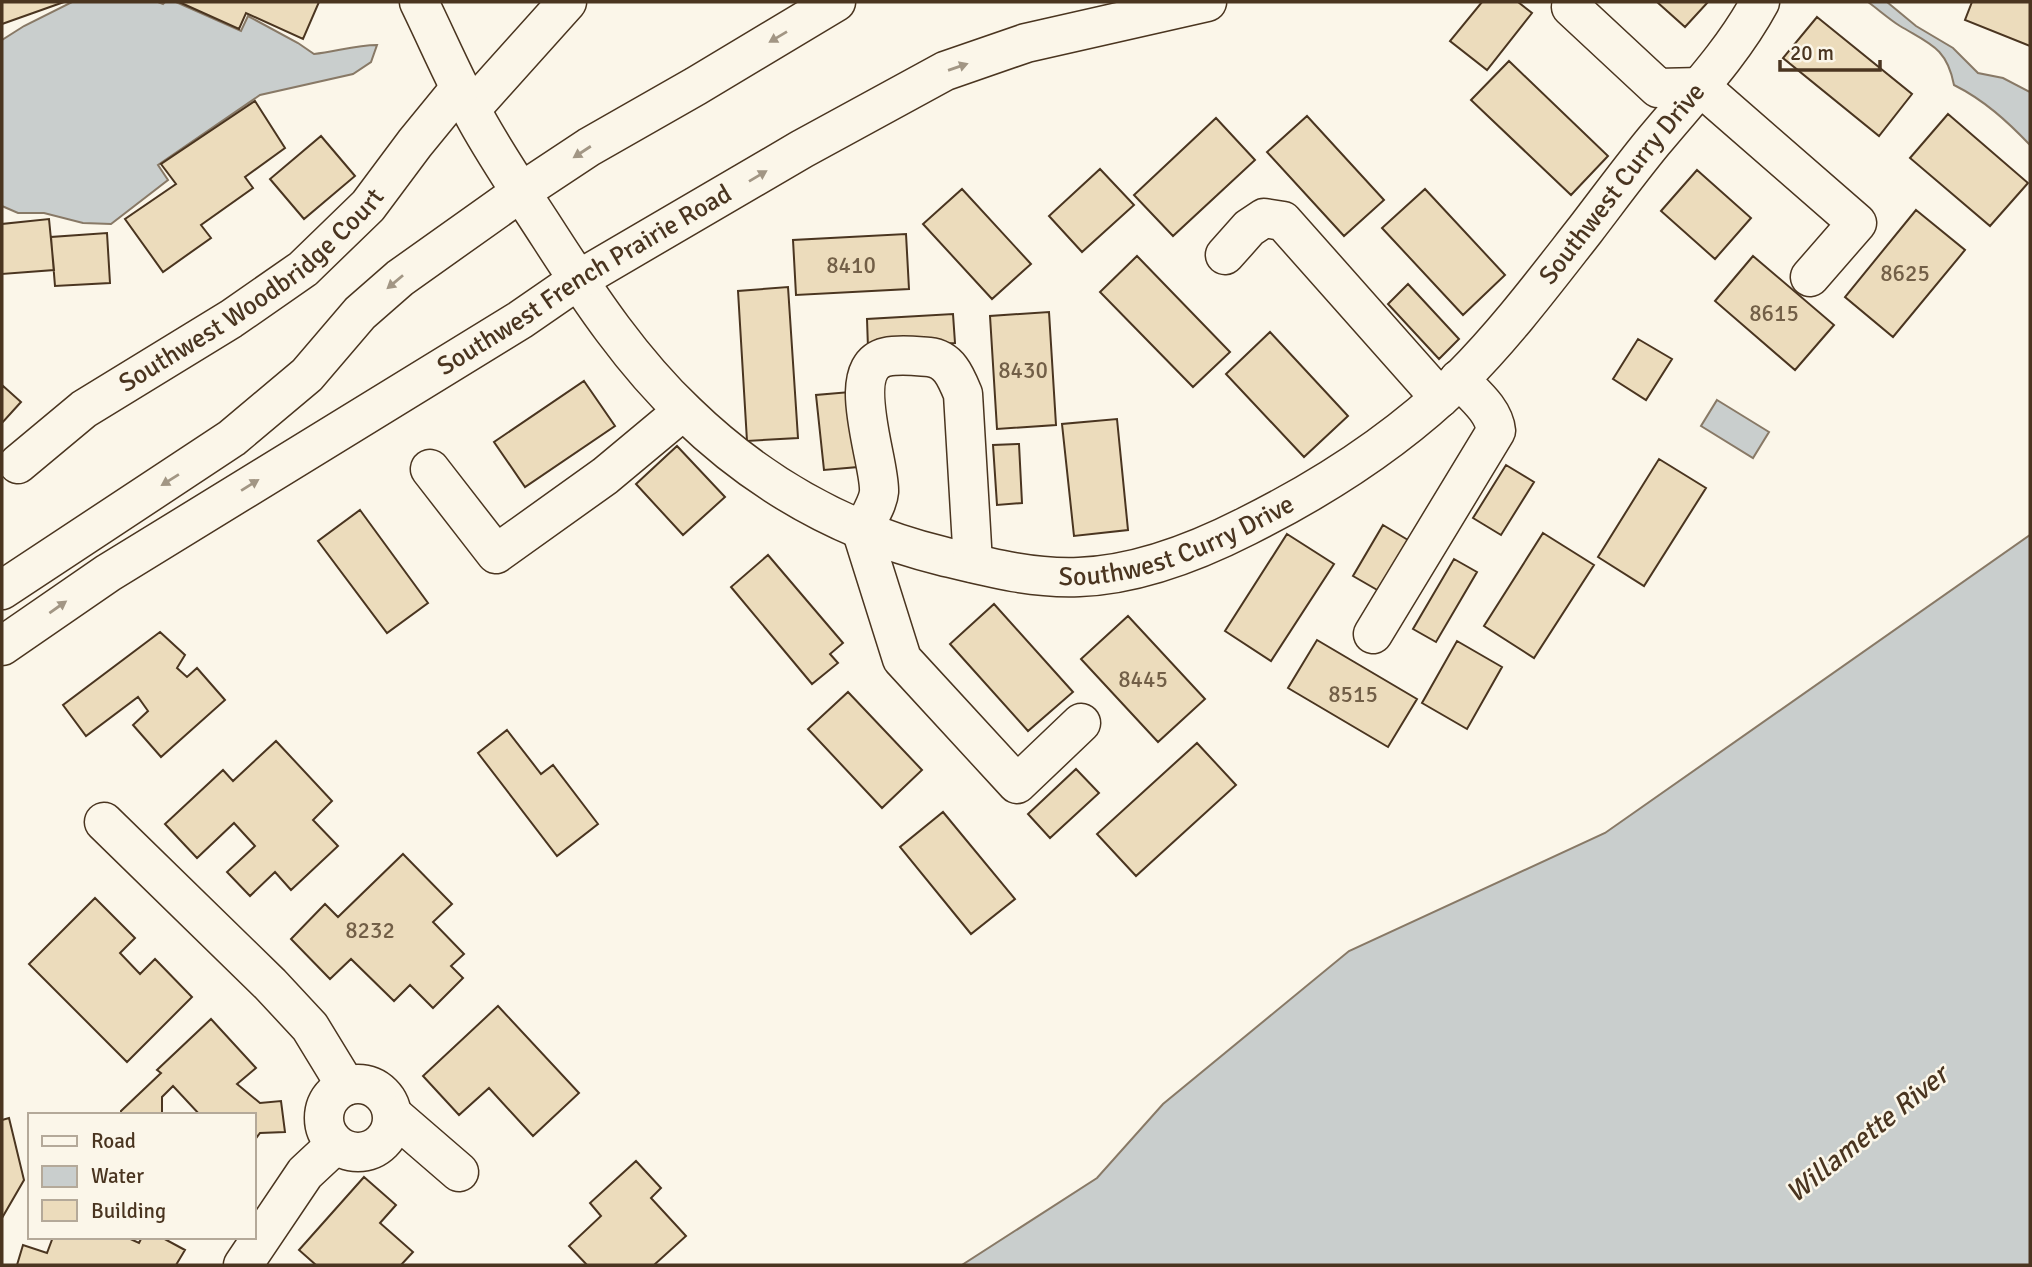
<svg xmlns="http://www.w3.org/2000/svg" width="2032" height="1267" font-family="Signika,sans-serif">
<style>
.water{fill:#c9cecd;stroke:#887966;stroke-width:2}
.building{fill:#ecdcbc;stroke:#4a3520;stroke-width:2}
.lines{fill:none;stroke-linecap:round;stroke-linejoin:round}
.minor-casing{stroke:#4a3520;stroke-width:41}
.minor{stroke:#fbf6e9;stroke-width:38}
.oneway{fill:#a29684}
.labels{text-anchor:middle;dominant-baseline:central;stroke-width:5;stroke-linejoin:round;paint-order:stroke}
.number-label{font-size:23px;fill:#725f47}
.street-label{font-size:26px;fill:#4a3520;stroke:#fbf6e9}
.water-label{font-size:28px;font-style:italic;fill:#4a3520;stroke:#fbf6e9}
</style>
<rect width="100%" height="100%" fill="#fbf6e9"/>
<path class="water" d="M 72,2 L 158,2 L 163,4 L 165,2 L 176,2 L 241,31 L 248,16 L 298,43 L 314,54 C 335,52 355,45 377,45 L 371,62 L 353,74 L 260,95 L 158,165 L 168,180 L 111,224 L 83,223 L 44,213 L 18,213 L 2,206 L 2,40 L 24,26 Z
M 1868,2 L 1887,2 L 1916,26 L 1953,48 L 1978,73 L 2003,78 L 2030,92 L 2030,145 C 2007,121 1984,100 1954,85 C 1947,48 1930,44 1900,26 C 1889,19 1879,10 1868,2 Z
M 1717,400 L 1769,432 L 1753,458 L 1701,426 Z
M 2030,535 L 2030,1265 L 962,1265 L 1097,1178 L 1163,1104 L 1349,951 L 1605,833 Z"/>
<path class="building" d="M 2,2 L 64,2 L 2,24 Z
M 179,2 L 319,2 L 303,39 L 246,13 L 239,29 Z
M 1482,2 L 1518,2 L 1532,13 L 1487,70 L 1450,41 Z
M 1657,2 L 1708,2 L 1685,27 Z
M 1972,2 L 2030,2 L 2030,46 L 1965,20 Z
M 1817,17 L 1912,94 L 1879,136 L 1783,58 Z
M 1509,61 L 1608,156 L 1571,195 L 1471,100 Z
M 255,101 L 285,148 L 245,177 L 253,188 L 201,225 L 211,238 L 163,272 L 125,219 L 176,184 L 161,164 Z
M 1948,114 L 2028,183 L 1990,226 L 1910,158 Z
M 1307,116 L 1384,200 L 1344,236 L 1267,152 Z
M 1216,118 L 1255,160 L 1173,236 L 1134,195 Z
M 321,136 L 355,176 L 304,219 L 270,179 Z
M 1100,169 L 1134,205 L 1082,252 L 1049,216 Z
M 1697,170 L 1751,218 L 1715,259 L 1661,211 Z
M 962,189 L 1031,264 L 992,299 L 923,224 Z
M 1425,189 L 1505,275 L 1463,315 L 1382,228 Z
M 1916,210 L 1965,250 L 1893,337 L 1845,297 Z
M 49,219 L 54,270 L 2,274 L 2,224 Z
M 107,233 L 110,283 L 55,286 L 51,237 Z
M 906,234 L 909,289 L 796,295 L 793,240 Z
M 1137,256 L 1230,352 L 1193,387 L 1100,292 Z
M 1753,256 L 1834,325 L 1795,370 L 1715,301 Z
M 1408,284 L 1459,339 L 1439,359 L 1388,304 Z
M 788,287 L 798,438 L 747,441 L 738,291 Z
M 1049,312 L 1056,425 L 997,429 L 990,316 Z
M 953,314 L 955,343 L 868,348 L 867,319 Z
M 1270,332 L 1348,416 L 1304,457 L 1226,374 Z
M 1638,339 L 1672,359 L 1646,400 L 1613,379 Z
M 584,381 L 615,426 L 525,487 L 494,442 Z
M 2,385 L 21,402 L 2,423 Z
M 850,392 L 858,467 L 824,470 L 816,395 Z
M 1117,419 L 1128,530 L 1074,536 L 1062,424 Z
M 1019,444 L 1022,503 L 997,505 L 993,445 Z
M 677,446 L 725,497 L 683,535 L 636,484 Z
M 1659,459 L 1706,488 L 1644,586 L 1598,557 Z
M 1506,465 L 1534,482 L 1501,535 L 1473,518 Z
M 360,510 L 428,603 L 387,633 L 318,541 Z
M 1383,525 L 1408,540 L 1379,591 L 1353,576 Z
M 1543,533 L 1594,565 L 1534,658 L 1484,626 Z
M 1287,534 L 1334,564 L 1271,661 L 1225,631 Z
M 768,555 L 843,643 L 830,654 L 838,663 L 812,684 L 731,587 Z
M 1454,559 L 1477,572 L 1436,642 L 1413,629 Z
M 994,604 L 1073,692 L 1028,731 L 950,644 Z
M 1128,616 L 1205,699 L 1158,742 L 1081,659 Z
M 160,632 L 185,655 L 177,668 L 187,677 L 197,668 L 225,700 L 161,757 L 133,725 L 148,711 L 138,697 L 86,736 L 63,705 Z
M 1317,640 L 1417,699 L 1388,747 L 1288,688 Z
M 1457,641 L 1502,667 L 1467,729 L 1422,703 Z
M 848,692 L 922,770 L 882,808 L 808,729 Z
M 507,730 L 541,774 L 553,765 L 598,824 L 557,856 L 478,753 Z
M 276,741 L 332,801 L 313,820 L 338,846 L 291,890 L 275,872 L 250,896 L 227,872 L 255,846 L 234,823 L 197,858 L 165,824 L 223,770 L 233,781 Z
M 1197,743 L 1236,785 L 1136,876 L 1097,834 Z
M 1076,769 L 1099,793 L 1050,838 L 1028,814 Z
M 943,812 L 1015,899 L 971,934 L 900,847 Z
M 403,854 L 452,904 L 433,922 L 464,954 L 451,966 L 463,978 L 433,1008 L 410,985 L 394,1001 L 351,959 L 330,979 L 291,939 L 325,904 L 338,917 Z
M 95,898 L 135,938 L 120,953 L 140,974 L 155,959 L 192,997 L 127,1062 L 29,964 Z
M 498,1006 L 579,1093 L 533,1136 L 489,1088 L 459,1115 L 423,1076 Z
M 211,1019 L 256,1068 L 237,1084 L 260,1103 L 281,1101 L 285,1132 L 260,1133 L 254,1141 L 254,1115 L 200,1115 L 173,1086 L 162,1097 L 162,1115 L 121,1115 L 121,1111 L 161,1073 L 157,1070 Z
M 9,1118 L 24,1180 L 2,1218 L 2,1120 Z
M 636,1161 L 661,1188 L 651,1198 L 686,1236 L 654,1265 L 587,1265 L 569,1246 L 601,1216 L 590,1203 Z
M 364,1177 L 396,1205 L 380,1223 L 413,1252 L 401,1265 L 316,1265 L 299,1250 Z
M 53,1237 L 126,1237 L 139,1243 L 142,1237 L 161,1237 L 185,1250 L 176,1265 L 17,1265 L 23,1245 L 47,1253 Z"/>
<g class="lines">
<defs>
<g id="minor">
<path id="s1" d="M 419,2 C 438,41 455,81 476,119 C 498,159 525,198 550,237 C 590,299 632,362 686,413 C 758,483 844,532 942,556 C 987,567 1032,579 1079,577 C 1137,575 1196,552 1247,526 C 1325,487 1397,441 1460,379 C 1506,333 1545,281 1585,230 C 1608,200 1630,170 1653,142 C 1691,96 1732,54 1760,2"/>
<path d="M 1571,7 L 1658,88 L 1701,87 L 1857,223 L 1810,277"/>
<path d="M 471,109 L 567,2"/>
<path d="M 1225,255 L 1249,228 L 1264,218 L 1283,221 L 1440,398"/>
<path id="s2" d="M 18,464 L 84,409 L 231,319 L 303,269 L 368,206 L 415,143 L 460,88"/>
<path d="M 430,469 L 496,554 L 605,476 L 683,411"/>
<path d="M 973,563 L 963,394 C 956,377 949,359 929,357 C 915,356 900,354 886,357 C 842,367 881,462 879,492 C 878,504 867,520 862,532 L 902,659 L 1017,784 L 1081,723"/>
<path d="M 2,590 L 232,438 L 307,375 L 360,313 L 400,278 L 521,192 L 589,147 L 696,86 L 836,2"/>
<path d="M 1373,634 L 1496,431 C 1494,410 1473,394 1459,379"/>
<path id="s3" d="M 2,646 L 108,573 L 520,320 L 578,280 L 802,149 L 945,71 L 1026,43 L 1207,2"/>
<path d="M 104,822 L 270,984 L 310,1027 L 346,1086"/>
<circle cx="358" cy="1118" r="34"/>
<path d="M 393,1115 L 459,1172"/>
<path d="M 243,1265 L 305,1173 L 335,1145"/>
</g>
</defs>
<use href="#minor" class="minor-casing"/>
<use href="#minor" class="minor"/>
</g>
<defs><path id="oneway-solid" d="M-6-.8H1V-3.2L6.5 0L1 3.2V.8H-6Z" transform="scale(1.75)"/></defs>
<g class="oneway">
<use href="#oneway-solid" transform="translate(778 37) rotate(149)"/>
<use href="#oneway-solid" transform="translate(958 67) rotate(-19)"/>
<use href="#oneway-solid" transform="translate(582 152) rotate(147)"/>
<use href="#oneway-solid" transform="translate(758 176) rotate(-31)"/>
<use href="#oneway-solid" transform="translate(395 282) rotate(140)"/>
<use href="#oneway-solid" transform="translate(170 480) rotate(148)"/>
<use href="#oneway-solid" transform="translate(250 485) rotate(-32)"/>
<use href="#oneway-solid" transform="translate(58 607) rotate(-35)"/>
</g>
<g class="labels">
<g class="number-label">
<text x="851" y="265">8410</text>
<text x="1905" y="273">8625</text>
<text x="1774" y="313">8615</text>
<text x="1023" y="370">8430</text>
<text x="1143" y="679">8445</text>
<text x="1353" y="694">8515</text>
<text x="370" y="930">8232</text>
</g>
<g class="street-label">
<text stroke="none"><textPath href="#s1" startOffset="1619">Southwest Curry Drive</textPath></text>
<text stroke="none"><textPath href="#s3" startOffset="688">Southwest French Prairie Road</textPath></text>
<text stroke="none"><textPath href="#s2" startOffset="292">Southwest Woodbridge Court</textPath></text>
<text stroke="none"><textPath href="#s1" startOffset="1032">Southwest Curry Drive</textPath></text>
</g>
<g class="water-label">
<text transform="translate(1867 1134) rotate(-39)">Willamette River</text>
</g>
</g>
<rect width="2032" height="1267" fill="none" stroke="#4a3520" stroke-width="7"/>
<rect x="28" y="1113" width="228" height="126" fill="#fbf6e9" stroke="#b4a999" stroke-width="2"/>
<rect x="42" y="1136" width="35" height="10" fill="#fbf6e9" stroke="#b4a999" stroke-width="2"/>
<text x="91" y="1148" font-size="21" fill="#4a3520">Road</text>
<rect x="42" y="1166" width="35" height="21" fill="#c9cecd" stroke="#b4a999" stroke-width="2"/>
<text x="91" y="1183" font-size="21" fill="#4a3520">Water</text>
<rect x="42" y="1200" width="35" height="21" fill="#ecdcbc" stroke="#b4a999" stroke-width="2"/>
<text x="91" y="1218" font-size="21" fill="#4a3520">Building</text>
<path d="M1780 60v10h100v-10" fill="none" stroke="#4a3520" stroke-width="3.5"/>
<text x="1790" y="60" font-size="21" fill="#4a3520" stroke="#fbf6e9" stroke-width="5" paint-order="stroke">20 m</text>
</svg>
